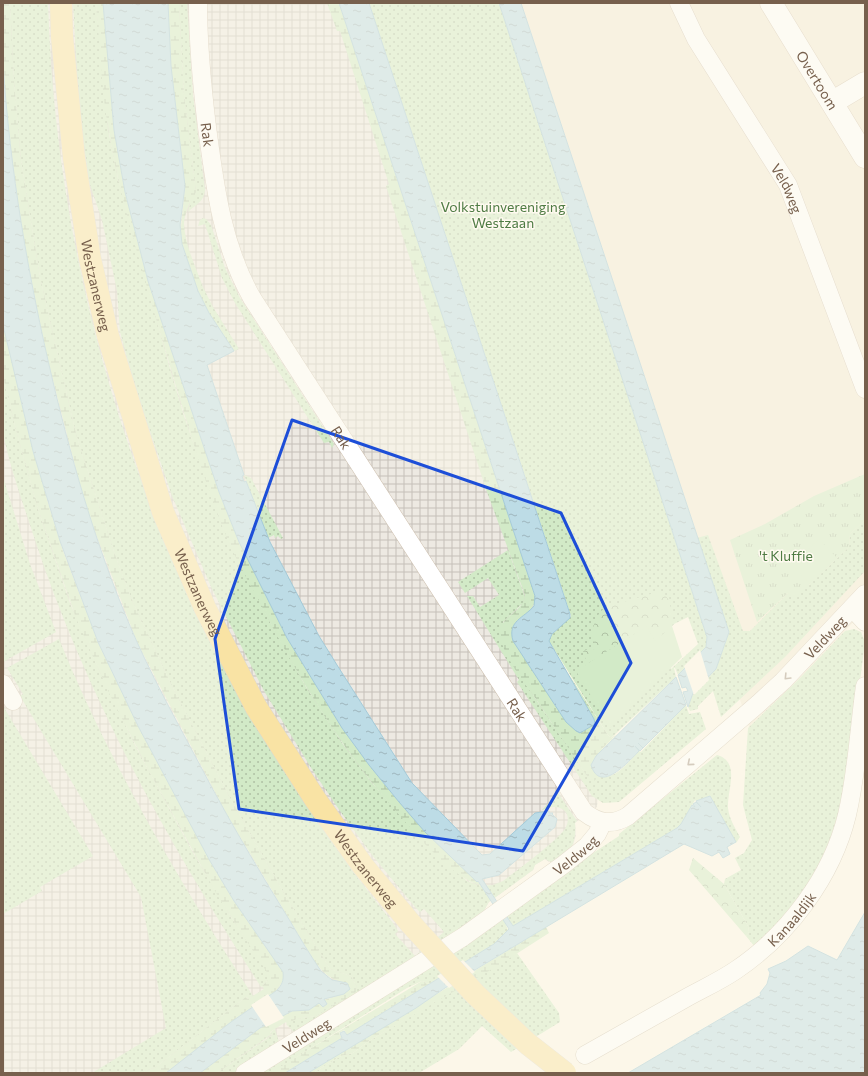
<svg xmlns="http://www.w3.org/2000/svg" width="868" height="1076" font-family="Commissioner,sans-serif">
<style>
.residential{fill:#f4ead8}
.industrial{fill:url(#industrial-grid)}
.grass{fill:url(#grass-dots);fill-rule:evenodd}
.forest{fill:url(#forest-crowns)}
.wetland{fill:url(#wetland-marsh)}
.park{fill:url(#park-tufts)}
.pitch{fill:#d2eac7}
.water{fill:url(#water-ripples);stroke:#a4cad8}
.pier{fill:#fcf7e9}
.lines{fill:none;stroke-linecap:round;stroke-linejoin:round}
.street-casing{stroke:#cec0af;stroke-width:19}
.secondary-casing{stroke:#d1c1ac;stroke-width:23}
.primary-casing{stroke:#dcd6d1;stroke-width:23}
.street{stroke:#fff;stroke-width:18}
.secondary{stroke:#fff;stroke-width:22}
.primary{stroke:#f9e3a4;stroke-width:22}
.primary-bridge-casing{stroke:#dcd6d1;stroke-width:23;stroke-linecap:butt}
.primary-bridge{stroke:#f9e3a4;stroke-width:22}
.oneway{stroke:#a7988b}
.marked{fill:none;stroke:#1d4ed8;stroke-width:3;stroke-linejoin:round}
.labels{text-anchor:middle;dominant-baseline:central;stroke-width:3;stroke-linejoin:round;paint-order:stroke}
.street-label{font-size:14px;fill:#77604d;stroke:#fffaf0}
.park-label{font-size:14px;fill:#4f7c44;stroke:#fffaf0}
</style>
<defs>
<pattern id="industrial-grid" width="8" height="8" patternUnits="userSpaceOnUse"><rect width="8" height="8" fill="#ede9e2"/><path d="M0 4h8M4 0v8" fill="none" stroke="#c5c0b9"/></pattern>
<pattern id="grass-dots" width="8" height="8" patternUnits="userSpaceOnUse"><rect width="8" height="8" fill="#d2eac7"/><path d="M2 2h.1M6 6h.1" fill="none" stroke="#afc1a4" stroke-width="1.8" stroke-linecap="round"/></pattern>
<pattern id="forest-crowns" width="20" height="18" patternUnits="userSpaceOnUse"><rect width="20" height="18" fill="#d2eac7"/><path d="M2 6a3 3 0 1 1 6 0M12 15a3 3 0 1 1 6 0" fill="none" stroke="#afc1a4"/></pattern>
<pattern id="wetland-marsh" width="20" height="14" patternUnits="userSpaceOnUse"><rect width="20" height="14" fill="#d2eac7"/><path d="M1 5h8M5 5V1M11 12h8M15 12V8" fill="none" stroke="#afc1a4"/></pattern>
<pattern id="park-tufts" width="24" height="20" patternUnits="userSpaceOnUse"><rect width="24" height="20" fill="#d2eac7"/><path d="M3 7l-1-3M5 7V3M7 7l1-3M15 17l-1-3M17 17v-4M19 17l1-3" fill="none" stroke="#afc1a4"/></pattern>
<pattern id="water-ripples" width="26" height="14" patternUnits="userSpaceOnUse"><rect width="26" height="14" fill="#bddce6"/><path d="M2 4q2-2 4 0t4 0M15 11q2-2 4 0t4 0" fill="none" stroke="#9eb6bd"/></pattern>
</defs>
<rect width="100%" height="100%" fill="#fcf7e9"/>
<path class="residential" d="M 521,3 L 865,3 L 865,610 L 798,680 L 749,727 L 723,648 L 729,632 Z"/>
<path class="industrial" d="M 3,3 L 339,3 L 497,484 L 596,773 L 600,776 L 597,807 L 575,823 L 576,835 L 574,843 L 549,862 L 545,859 L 535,865 L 533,870 L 489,902 L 481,916 L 233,1073 L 3,1073 Z"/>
<path class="grass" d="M 10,3 L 48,3 C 58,339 182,662 393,923 L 398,931 L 395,934 L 415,956 L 444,932 L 424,909 L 420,912 L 415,907 L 372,855 L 340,811 L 313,771 L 264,691 L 212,589 L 172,496 L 135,387 L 120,332 L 117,291 L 102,220 L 89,182 L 79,109 L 73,3 L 96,3 L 108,129 L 118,179 L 169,365 L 184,416 L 223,528 L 270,622 L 306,687 L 342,743 L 372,783 L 422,840 L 467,881 L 481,886 L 493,885 L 503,881 C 514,873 562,837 566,827 C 574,809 555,802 541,811 L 558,793 L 577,821 L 575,823 C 577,840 571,859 551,862 L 545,859 L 535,865 L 533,870 L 489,902 L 479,919 L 297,1035 L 286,1024 L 296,1019 L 316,1016 L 335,1004 L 353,996 L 357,987 L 351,976 L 330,969 L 285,895 L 230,798 L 169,680 L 132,600 L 115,555 L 76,434 L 40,277 L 21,160 L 14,81 Z
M 179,3 L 187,3 L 193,95 L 205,190 C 204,202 196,204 188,212 L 191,199 L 196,192 L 184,95 Z
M 369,3 L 499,3 L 707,637 L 706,647 L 678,675 L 675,668 L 674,668 L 676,677 L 611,738 L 608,735 L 549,641 L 550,636 L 571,616 ZM 688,617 L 698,644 L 671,669 L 670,628 L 674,624 Z
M 203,218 L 206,219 L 211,225 L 225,268 L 240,298 L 334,444 L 332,448 L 329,442 L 324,443 L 235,303 L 222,278 L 205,224 L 198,226 L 200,220 Z
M 203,287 L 213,307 L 239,349 L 234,351 L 209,313 L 198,291 Z
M 3,376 L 16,430 L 38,509 L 70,603 L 99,670 L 136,747 L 191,849 L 231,917 L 268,972 L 268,980 L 261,987 C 170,846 86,697 34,537 C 23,503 10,468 3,433 C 0,415 3,394 3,376 Z
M 244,475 L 251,478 L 283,538 L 281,539 L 278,536 L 275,538 L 274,535 L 268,538 Z
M 3,477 L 30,564 L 56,632 L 3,662 Z
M 814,496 L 809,585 L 849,547 L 850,534 L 865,520 L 865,571 L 785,657 L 721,717 L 713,691 L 698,706 L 698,709 L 690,711 L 688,707 L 690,698 L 716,669 L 729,632 L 697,538 L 708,535 L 743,631 L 750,631 L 788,593 Z
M 508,550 L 525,597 L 523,603 L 503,622 L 504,648 L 523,680 L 587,776 L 593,780 L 600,776 C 615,781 630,760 639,751 L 641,752 L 686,705 L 689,714 L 700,712 L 706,729 L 619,802 L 603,803 L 592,796 L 517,682 L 519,680 L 467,596 L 473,596 L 480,607 L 499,595 L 488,578 L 465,593 L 458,582 Z
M 854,629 L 861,632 L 865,642 L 847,781 L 835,835 L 801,899 L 755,947 L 746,936 L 749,932 L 748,926 L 724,884 L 725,879 L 741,870 L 735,858 L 744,853 L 752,840 L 743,805 L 748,728 L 798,680 L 845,631 Z
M 59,639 C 110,765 180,882 253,996 L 249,999 L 246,997 L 156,1067 L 141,1073 L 92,1073 L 166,1028 L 141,897 L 20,696 L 23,694 L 7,668 Z
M 3,706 L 93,856 L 40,887 L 42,891 L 3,914 Z
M 717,755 C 741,762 727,789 728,808 C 729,818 735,828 740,837 L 736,843 L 710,796 L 696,801 L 695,800 L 681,824 L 677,828 L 513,926 L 510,922 L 506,925 L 508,930 L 494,944 L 429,984 L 422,981 L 407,988 L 276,1070 L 270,1073 L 258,1073 L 619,836 L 619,834 Z
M 517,953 L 559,1013 L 560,1022 L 511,1052 L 482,1026 L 459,1049 L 419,1073 L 313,1073 L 341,1056 L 353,1053 L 369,1041 Z
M 275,1029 L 279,1042 L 256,1060 L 233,1073 L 217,1073 L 272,1035 L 271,1032 Z"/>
<path class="forest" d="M 661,591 L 669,600 L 674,624 L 655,642 L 647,626 L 587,664 L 583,650 L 595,649 C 591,633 592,617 606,607 Z
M 693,858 L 724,884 L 748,926 L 749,932 L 746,936 L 752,943 L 689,870 Z"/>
<path class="wetland" d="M 3,3 L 10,3 L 14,81 L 21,160 L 40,277 L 76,434 L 115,555 L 132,600 L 169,680 L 230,798 L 285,895 L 330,969 L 351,976 L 357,987 L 355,994 L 349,998 L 335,1004 L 316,1016 L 296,1019 L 287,1024 L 286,1022 L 270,1032 L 272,1034 L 217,1073 L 200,1073 L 263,1026 L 292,1011 L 309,1010 L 319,1003 L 323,1007 L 324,1000 L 344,994 L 347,983 C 330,980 323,973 313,959 L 227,815 L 137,642 L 86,508 L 46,353 L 23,240 L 4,97 Z
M 96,3 L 103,3 L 114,130 L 125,192 L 148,281 L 219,492 L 239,542 L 287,638 L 342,728 L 369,765 L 399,802 L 425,832 L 481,885 C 455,881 413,831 396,811 C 341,749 298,677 260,603 C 247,579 233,554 223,528 C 196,458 176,386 155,315 C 138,254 119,194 109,132 C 101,89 100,46 96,3 Z
M 168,3 L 179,3 L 184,95 L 196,192 C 191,199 184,215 184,224 C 185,245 196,268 203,287 L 198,291 L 184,251 L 180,237 L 185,186 L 171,66 Z
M 327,3 L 339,3 L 535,596 L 535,602 L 531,609 L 580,733 L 595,724 L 594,719 L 568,673 L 608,735 L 611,738 L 617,734 L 602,749 L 596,773 L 600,776 L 594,781 L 587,776 C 570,751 553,725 536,699 C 524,682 503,656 500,635 C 498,616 525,612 525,595 L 487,492 L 386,186 L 389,184 L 340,31 L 337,31 Z
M 3,325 L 48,503 L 63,551 L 98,642 L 138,726 L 210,861 L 234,901 L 283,972 L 283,981 L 276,991 L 231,1022 L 166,1073 L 141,1073 L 156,1067 L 246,997 L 248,999 L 264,989 L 262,986 L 268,980 L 268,974 L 219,898 L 150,773 L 110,695 L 76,618 L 38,509 L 16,430 L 3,376 Z
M 546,927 L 549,933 L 499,965 L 369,1041 L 353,1053 L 341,1056 L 313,1073 L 308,1073 Z
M 422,981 L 429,984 L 347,1035 L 344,1030 L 339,1033 L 342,1038 L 285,1073 L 270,1073 Z"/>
<path class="park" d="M 865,474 L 865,520 L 850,534 L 849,547 L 794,599 L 788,593 L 757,622 L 730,540 L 765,524 L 814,496 Z"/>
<path class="pitch" d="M 819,539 L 837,558 L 810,584 L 792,565 Z
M 647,626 L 655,641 L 672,626 L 682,657 L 610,728 L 576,671 Z"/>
<path class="water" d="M 103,3 L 168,3 L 171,66 L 185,186 L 180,225 L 182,244 L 198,291 L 209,313 L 234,351 L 207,365 L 244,475 L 242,476 L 244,482 L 246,481 L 270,542 L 319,636 L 337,665 L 412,783 L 482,855 L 490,854 L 535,813 L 549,811 L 549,813 L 553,813 L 552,814 L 557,819 L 555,827 L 499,875 L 482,879 L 513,926 L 677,828 L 681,824 L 692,805 L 695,807 L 693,804 L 696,802 L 701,807 L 696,801 L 710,796 L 736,842 L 727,847 L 730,854 L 723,858 L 719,852 L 712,856 L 684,844 L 445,988 L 416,1008 L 308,1073 L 285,1073 L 342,1038 L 340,1033 L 344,1031 L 347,1035 L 494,944 L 509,929 L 478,881 L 477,882 L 425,832 L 399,802 L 369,765 L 342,728 L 287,638 L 239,542 L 219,492 L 148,281 L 125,192 L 114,130 Z
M 339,3 L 369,3 L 570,614 L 570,618 L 552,634 L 549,641 L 594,719 L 595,724 L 580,733 L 576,731 L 566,722 L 513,641 C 507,621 524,618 534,606 L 535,596 Z
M 499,3 L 521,3 L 729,632 L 716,669 L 693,693 L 688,707 L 683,692 L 688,691 L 686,687 L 682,688 L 678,675 L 706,647 L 707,637 Z
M 3,63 C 10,171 28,276 53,382 C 74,470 100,559 137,642 C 159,691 186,738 211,786 C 236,832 262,876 290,921 C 300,938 310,955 321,971 L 332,980 L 347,983 L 350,989 L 344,994 L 324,999 L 327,1004 L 323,1007 L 319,1003 L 309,1010 L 292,1011 L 260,1028 L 200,1073 L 166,1073 L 231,1022 L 276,991 C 282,985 284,981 283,972 L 234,901 L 210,861 L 138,726 L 98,642 L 60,541 L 33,451 L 3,325 Z
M 676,677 L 686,705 L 643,748 L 638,743 L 643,748 L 640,751 L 635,746 L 639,751 C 629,761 600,795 591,765 L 596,756 Z
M 865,912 L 865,1073 L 628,1073 L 761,995 L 760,993 L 767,984 L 770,973 L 768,969 L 786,961 L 808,946 L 837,960 Z"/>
<path class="pier" d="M 700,650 L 709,680 L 694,695 L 684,666 Z
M 463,960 L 475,972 L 449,988 L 437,976 Z
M 268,994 L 284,1018 L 266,1027 L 251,1005 Z"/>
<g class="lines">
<defs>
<g id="street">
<path id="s1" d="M 198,3 C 198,44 202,86 207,127 C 215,187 222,245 252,298 L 584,812 C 598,823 612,826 628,816 L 758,704 L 783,681 L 865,594"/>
<path id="s2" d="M 679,3 L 696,39 L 788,185 L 865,389"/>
<path d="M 852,608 L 865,622"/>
<path d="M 3,684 L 13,701"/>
<path id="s3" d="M 585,1055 C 619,1036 652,1017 686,998 C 702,989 720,981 736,970 C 788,935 832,877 847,815 C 857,773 859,729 865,686"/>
<path id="s4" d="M 245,1073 L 463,937 L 563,865 L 587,846 L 597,834 L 603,822"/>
</g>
<g id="secondary">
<path id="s5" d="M 771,3 L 865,157"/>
<path d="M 833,102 L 865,83"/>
</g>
<g id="primary">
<path id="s6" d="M 61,3 L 62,37 L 74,158 L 90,259 L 108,336 L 163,512 L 205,608 L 256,707 L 315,799 L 363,866 L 411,924"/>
</g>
</defs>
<use href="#street" class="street-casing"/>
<use href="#secondary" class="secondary-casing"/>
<use href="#primary" class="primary-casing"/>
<use href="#street" class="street"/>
<use href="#secondary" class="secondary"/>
<use href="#primary" class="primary"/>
<defs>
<path id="primary-bridge" d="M 411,924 L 475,994 L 528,1044 L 565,1073"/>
</defs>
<use href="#primary-bridge" class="primary-bridge-casing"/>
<use href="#primary-bridge" class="primary-bridge"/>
</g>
<defs><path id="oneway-chevron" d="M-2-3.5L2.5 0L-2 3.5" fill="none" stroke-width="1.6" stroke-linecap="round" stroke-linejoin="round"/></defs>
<g class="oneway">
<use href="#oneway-chevron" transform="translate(787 677) rotate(134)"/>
<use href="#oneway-chevron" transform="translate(690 763) rotate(140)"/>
</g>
<path d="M0 0H868V1076H0ZM 292,420 L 561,513 L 631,663 L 523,851 L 239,809 L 215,639 Z" fill="#fcf7e9" fill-opacity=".55" fill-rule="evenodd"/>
<path class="marked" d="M 292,420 L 561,513 L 631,663 L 523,851 L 239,809 L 215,639 Z"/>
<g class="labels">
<g class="street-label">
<text stroke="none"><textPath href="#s5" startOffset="90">Overtoom</textPath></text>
<text stroke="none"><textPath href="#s1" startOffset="132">Rak</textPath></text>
<text stroke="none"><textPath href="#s2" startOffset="215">Veldweg</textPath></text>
<text stroke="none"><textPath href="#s6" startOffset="285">Westzanerweg</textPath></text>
<text stroke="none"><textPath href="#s1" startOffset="468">Rak</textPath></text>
<text stroke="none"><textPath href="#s6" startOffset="609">Westzanerweg</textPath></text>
<text stroke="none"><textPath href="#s1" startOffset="1228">Veldweg</textPath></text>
<text stroke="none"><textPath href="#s1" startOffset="792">Rak</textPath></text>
<text stroke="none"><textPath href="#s4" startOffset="396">Veldweg</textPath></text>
<text stroke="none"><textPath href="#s6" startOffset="933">Westzanerweg</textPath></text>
<text stroke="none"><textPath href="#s3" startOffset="249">Kanaaldijk</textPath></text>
<text stroke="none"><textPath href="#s4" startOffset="72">Veldweg</textPath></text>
</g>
<g class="park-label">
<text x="503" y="206">Volkstuinvereniging<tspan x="503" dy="16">Westzaan</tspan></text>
<text x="786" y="555">'t Kluffie</text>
</g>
</g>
<rect width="868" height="1076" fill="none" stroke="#77604d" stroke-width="8"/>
</svg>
